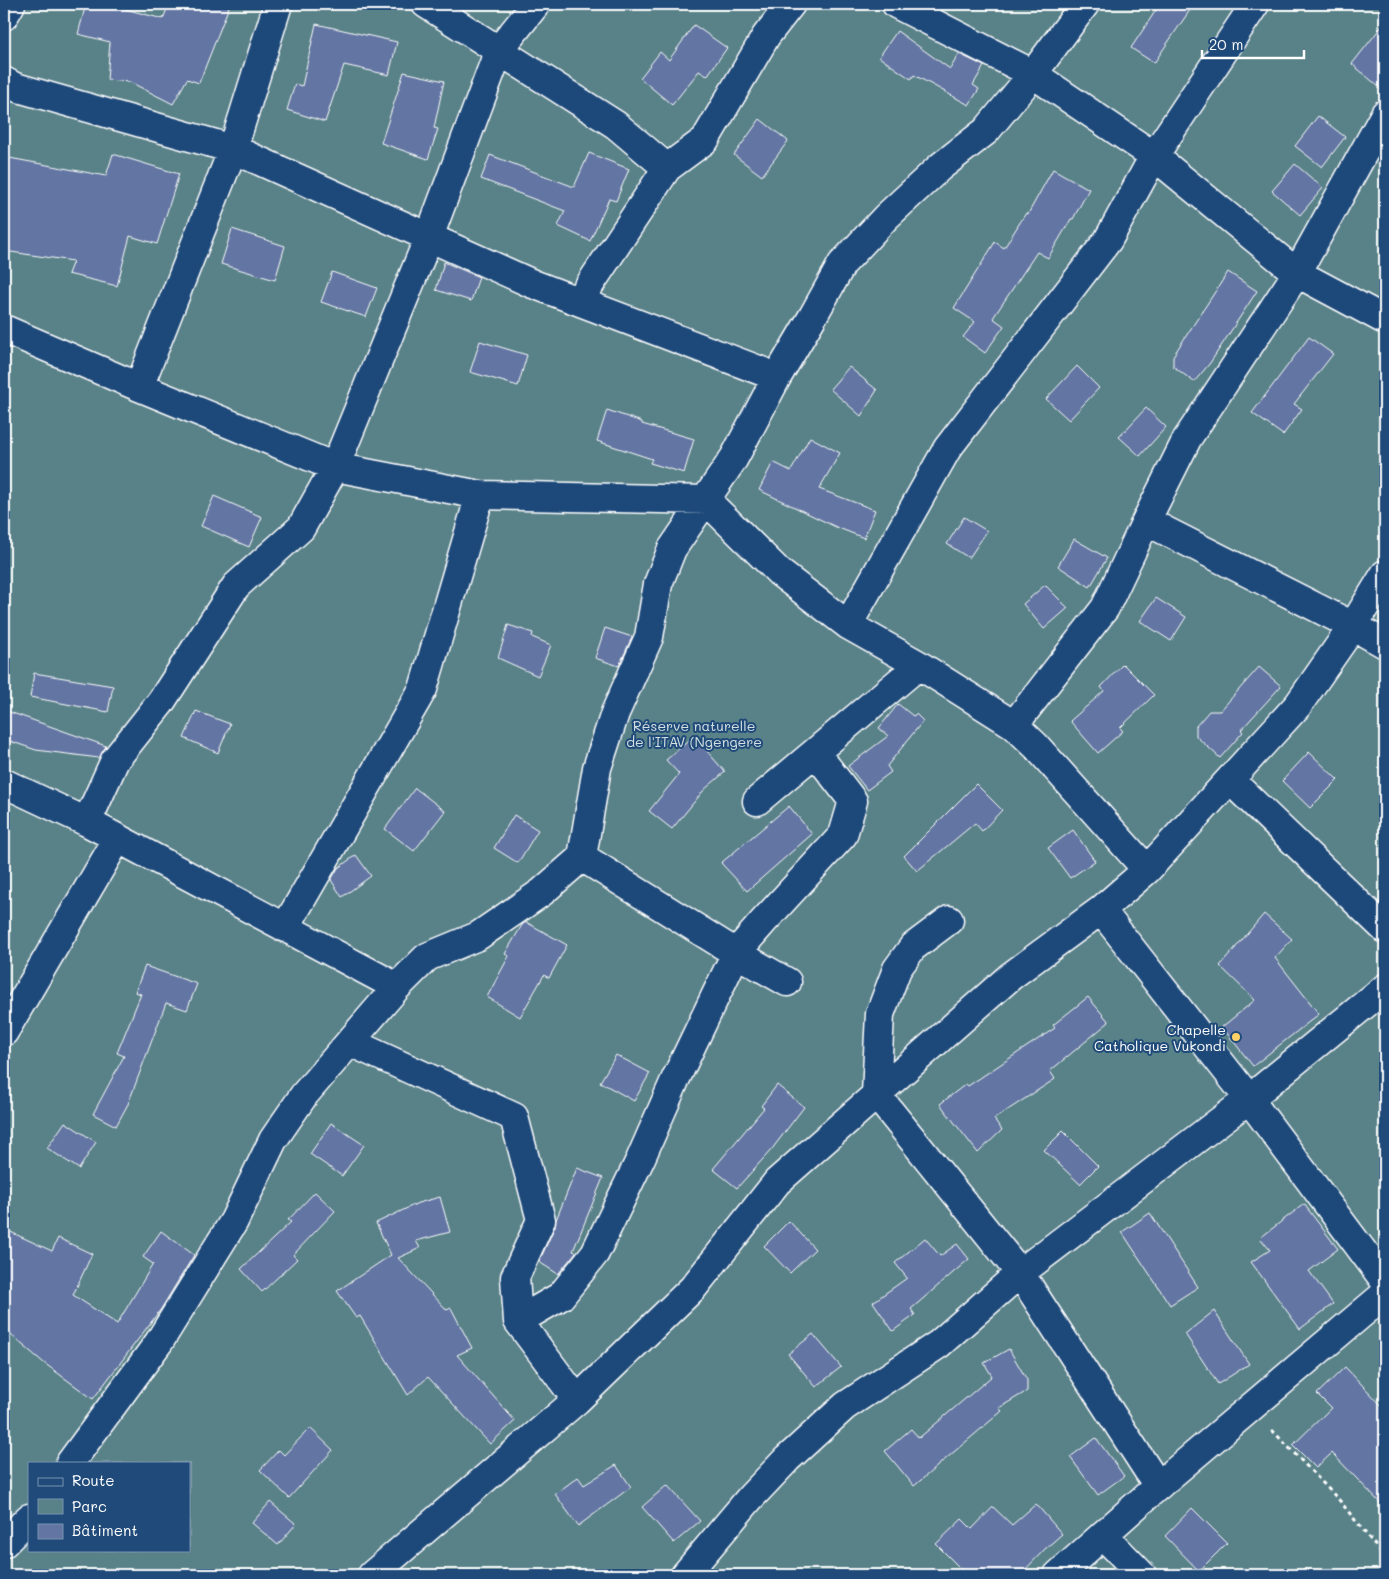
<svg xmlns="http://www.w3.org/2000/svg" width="1389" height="1579" font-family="Mali,sans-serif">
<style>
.green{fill:#588188;stroke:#acc0c4;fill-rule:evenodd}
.building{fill:#6275a3;stroke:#fff}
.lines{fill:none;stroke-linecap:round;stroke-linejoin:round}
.minor-casing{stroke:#fff;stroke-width:31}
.tertiary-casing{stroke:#fff;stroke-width:31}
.path{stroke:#fff;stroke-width:3;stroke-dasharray:4 4;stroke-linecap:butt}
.minor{stroke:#1f4a7a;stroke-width:28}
.tertiary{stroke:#1f4a7a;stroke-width:28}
.poi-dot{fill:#ffd166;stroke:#1f4a7a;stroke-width:2}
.labels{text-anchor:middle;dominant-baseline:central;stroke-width:4;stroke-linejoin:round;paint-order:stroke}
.park-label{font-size:14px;fill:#d5e0e1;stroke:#1f4a7a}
.poi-label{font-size:14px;fill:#fff;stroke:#1f4a7a;text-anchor:end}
</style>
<rect width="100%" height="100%" fill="#315585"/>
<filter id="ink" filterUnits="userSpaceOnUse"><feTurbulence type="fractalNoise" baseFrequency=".02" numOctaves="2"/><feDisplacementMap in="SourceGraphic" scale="10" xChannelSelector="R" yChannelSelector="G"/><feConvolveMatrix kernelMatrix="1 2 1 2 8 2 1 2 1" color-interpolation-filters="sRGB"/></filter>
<g filter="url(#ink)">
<path class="green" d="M 4,4 L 1385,4 L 1385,1575 L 4,1575 ZM 29,1463 L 189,1463 L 189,1550 L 29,1550 Z"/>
<path class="building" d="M 86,4 L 106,4 L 163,19 L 169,4 L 230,4 L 199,83 L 187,79 L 173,104 L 130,82 L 107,80 L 110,42 L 78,34 Z
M 1160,4 L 1194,4 L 1154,63 L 1131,48 Z
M 1385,22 L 1385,92 L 1352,64 Z
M 316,24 L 397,42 L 389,75 L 344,65 L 325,122 L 287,110 L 295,84 L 302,86 Z
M 694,25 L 727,48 L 707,76 L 699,71 L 672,105 L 640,78 L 660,52 L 669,60 Z
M 897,31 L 950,69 L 959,54 L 984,66 L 973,85 L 979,89 L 969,105 L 914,75 L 911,79 L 879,57 Z
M 404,72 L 444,81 L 434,128 L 438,129 L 428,159 L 381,143 Z
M 1318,116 L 1345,137 L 1322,167 L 1295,146 Z
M 760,119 L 788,141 L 762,176 L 734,155 Z
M 589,153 L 629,169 L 616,201 L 609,199 L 590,241 L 558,226 L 565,211 L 481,179 L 490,155 L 574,187 Z
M 113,154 L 179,174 L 157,244 L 130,236 L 117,286 L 68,274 L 73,261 L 4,251 L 4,157 L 106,176 Z
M 1295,164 L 1323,188 L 1300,215 L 1272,191 Z
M 1053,169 L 1089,189 L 1073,219 L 1071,219 L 1048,258 L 1037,252 L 993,318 L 1004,326 L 985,353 L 963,337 L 975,322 L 954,308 L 995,242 L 1004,248 L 1026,213 L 1028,214 Z
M 232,229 L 285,246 L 275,280 L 221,264 Z
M 444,262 L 479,277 L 471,301 L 436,290 Z
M 332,272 L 377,288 L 366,317 L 321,302 Z
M 1228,272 L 1257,291 L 1210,363 L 1194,382 L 1173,366 L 1173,356 Z
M 1309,337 L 1333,354 L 1294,404 L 1302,409 L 1283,435 L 1252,413 Z
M 480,341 L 527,355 L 518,386 L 470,372 Z
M 1077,366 L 1099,388 L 1069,420 L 1046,399 Z
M 849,367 L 877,390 L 861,416 L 830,389 Z
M 1146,408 L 1166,427 L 1140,456 L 1119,437 Z
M 607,410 L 642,422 L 642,424 L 694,439 L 684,473 L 650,463 L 652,459 L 597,441 Z
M 810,437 L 840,453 L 819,489 L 875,510 L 864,538 L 836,527 L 759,490 L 773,462 L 791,471 Z
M 214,496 L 262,517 L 249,547 L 201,526 Z
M 964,517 L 987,531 L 969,558 L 947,544 Z
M 1074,539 L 1107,558 L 1090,587 L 1058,566 Z
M 1045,585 L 1068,608 L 1044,629 L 1023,604 Z
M 1156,598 L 1186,617 L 1171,641 L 1140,621 Z
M 508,625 L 533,633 L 532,637 L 551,645 L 538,676 L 498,658 Z
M 605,628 L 632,637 L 619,666 L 595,658 Z
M 1123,664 L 1154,695 L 1120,728 L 1123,731 L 1098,753 L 1070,721 L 1104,691 L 1101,687 Z
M 1259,667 L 1281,686 L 1241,730 L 1243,732 L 1220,758 L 1196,736 L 1196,726 L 1209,711 L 1220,711 Z
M 34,673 L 113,686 L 108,712 L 30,697 Z
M 898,704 L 913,716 L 916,714 L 923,721 L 887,766 L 891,772 L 867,790 L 848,766 L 888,736 L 879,728 Z
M 4,710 L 106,746 L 99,758 L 36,750 L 4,739 Z
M 196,711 L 230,724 L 218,753 L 184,738 Z
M 694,736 L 725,772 L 704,790 L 672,829 L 649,811 L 679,774 L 666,760 Z
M 1309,752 L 1338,780 L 1310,808 L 1282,781 Z
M 976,784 L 1002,810 L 982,831 L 975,823 L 917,871 L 904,856 Z
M 415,788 L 445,811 L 414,851 L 385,829 Z
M 789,806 L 812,834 L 747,891 L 721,863 Z
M 514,815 L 538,830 L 518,863 L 494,848 Z
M 1073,830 L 1095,861 L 1070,878 L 1048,848 Z
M 356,855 L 371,876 L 342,897 L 331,880 L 338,868 Z
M 1264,914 L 1292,939 L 1275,958 L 1319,1014 L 1253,1066 L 1222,1027 L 1255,1000 L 1220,966 Z
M 526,922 L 567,945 L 549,978 L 544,975 L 520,1017 L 487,997 L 509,956 L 505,954 L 522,925 Z
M 145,966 L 197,984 L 187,1010 L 166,1003 L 128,1104 L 116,1126 L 93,1114 L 124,1056 L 117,1053 L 141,994 L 135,992 Z
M 1088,997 L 1109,1022 L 1050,1071 L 1055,1079 L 994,1119 L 1002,1130 L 978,1153 L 940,1104 L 966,1084 L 968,1086 L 1055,1028 L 1053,1025 Z
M 616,1055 L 650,1073 L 634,1101 L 600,1082 Z
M 777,1085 L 804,1107 L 772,1149 L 737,1188 L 713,1169 L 764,1108 L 761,1106 Z
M 65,1122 L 96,1142 L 79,1169 L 47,1148 Z
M 331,1123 L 364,1145 L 342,1176 L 310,1154 Z
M 1063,1131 L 1098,1166 L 1080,1184 L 1044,1150 Z
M 577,1168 L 603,1178 L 573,1251 L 576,1252 L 558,1274 L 539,1262 L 555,1226 L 556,1220 Z
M 315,1192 L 335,1211 L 293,1255 L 297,1259 L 262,1292 L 241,1269 L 291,1222 L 288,1220 Z
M 440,1197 L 450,1232 L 416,1241 L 420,1248 L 398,1258 L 447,1310 L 451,1308 L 472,1348 L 457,1355 L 515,1421 L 490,1444 L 428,1377 L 408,1395 L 360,1316 L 356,1318 L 337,1291 L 391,1255 L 376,1223 L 418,1203 Z
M 1304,1204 L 1338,1249 L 1309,1271 L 1333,1304 L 1300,1329 L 1251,1262 L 1270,1250 L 1260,1238 Z
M 1150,1213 L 1198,1287 L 1170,1305 L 1122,1232 Z
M 789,1221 L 815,1249 L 790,1273 L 764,1246 Z
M 4,1229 L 52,1251 L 58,1238 L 92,1254 L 73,1295 L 117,1324 L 153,1264 L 143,1257 L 161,1231 L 194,1255 L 161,1309 L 93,1399 L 44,1363 L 4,1329 Z
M 925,1238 L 940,1256 L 957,1244 L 969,1259 L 911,1309 L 915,1315 L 893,1331 L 873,1302 L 907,1278 L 895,1263 Z
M 1214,1311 L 1249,1364 L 1218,1384 L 1185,1334 Z
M 813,1334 L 841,1367 L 816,1387 L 788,1354 Z
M 1009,1349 L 1027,1380 L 1027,1391 L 999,1408 L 1002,1411 L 914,1486 L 885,1451 L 911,1429 L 919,1438 L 992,1376 L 984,1363 Z
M 1345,1367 L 1385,1409 L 1385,1508 L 1332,1453 L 1316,1468 L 1293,1445 L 1331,1408 L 1317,1394 Z
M 310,1428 L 333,1450 L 289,1498 L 260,1470 L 279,1450 L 284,1455 Z
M 1096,1438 L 1124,1476 L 1098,1495 L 1070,1457 Z
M 616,1465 L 631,1487 L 578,1526 L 555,1494 L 578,1477 L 584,1485 Z
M 667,1485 L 700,1521 L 674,1543 L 642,1507 Z
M 270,1502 L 296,1524 L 278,1545 L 252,1523 Z
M 1036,1504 L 1062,1534 L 1045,1549 L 1020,1575 L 967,1575 L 936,1544 L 962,1519 L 972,1529 L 993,1507 L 1012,1525 Z
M 1192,1508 L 1227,1543 L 1199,1571 L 1165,1536 Z"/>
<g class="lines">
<defs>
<path id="minor" d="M 426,4 L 616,125 L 667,168
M 896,4 L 1033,74 L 1154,156 L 1297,273 L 1385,320
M 4,16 L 11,4
M 4,81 L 15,87 L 233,149 L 533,284 L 777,377
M 579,301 L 667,168 L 705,140 L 766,36 L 791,4
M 4,329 L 139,387 L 335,467 L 480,495 L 706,500 L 780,573 L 848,625 L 919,665 L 1014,725 L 1036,746 L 1147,870
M 139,387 L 233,149 L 278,4
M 1146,521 L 1353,626 L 1385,644
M 848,625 L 947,449 L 1108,240 L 1154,156 L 1255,4
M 1014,725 L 1105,608 L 1146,521 L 1187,439 L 1297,273 L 1385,114
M 1230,780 L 1385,929
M 4,783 L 87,822 L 397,987
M 757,801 L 919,665
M 87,822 L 115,760 L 161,702 L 236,586 L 301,528 L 335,467 L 429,237 L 499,50 L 536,4
M 582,857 L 736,953 L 787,982
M 1101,910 L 1249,1099 L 1385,1281
M 949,920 L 913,947 L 897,969 L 880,1014 L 876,1094 L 1020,1273 L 1158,1486
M 285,928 L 423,689 L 480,495
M 4,1032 L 118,838
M 350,1042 L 514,1117 L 541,1220 L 515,1277 L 518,1321 L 577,1400
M 518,1321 L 561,1296 L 595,1253 L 640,1160 L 676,1078 L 736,953 L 763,922 L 843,835 L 853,801 L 816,753
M 70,1463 L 159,1342 L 234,1221 L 273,1140 L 304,1095 L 397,987 L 427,957 L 478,936 L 542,892 L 582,857 L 597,768 L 615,713 L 649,637 L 658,584 L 672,549 L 734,458 L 777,377 L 813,316 L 842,264 L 886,217 L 940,167 L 986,131 L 1033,74 L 1085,4
M 1103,1535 L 1142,1575
M 4,1543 L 29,1518
M 372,1575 L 577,1400 L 693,1288 L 777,1182 L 1011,976 L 1101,910 L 1147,870 L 1298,705 L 1353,626 L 1385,574
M 685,1575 L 750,1498 L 787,1459 L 845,1406 L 939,1344 L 1020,1273 L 1249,1099 L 1385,988"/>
<path id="tertiary" d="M 1058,1575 L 1158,1486 L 1385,1294"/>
</defs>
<use href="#minor" class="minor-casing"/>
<use href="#tertiary" class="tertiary-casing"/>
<path class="path" d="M 1272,1430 L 1340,1501 L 1385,1558"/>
<use href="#minor" class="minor"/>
<use href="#tertiary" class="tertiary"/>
</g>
</g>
<circle class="poi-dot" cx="1236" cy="1037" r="5"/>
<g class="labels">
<g class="park-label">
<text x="694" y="725">Réserve naturelle<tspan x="694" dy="16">de l'ITAV (Ngengere</tspan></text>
</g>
<g class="poi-label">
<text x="1226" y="1029">Chapelle<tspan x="1226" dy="16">Catholique Vukondi</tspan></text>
</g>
</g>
<rect width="1389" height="1579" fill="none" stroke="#1f4a7a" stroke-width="20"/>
<rect x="10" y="10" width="1369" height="1559" fill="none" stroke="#fff" stroke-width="2" filter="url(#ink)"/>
<rect x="28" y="1462" width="162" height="90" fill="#1f4a7a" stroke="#7992af"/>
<rect x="38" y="1478" width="25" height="8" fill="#1f4a7a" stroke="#7992af"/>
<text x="72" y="1486" font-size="15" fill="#ffffff">Route</text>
<rect x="38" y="1499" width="25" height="15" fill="#588188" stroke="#7992af"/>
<text x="72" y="1512" font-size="15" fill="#ffffff">Parc</text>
<rect x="38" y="1524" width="25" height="15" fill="#6275a3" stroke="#7992af"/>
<text x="72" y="1536" font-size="15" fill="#ffffff">Bâtiment</text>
<path d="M1202 50v8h102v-8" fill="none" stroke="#ffffff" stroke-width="2.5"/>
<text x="1209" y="50" font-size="15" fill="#ffffff" stroke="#1f4a7a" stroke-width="4" paint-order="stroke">20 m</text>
</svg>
